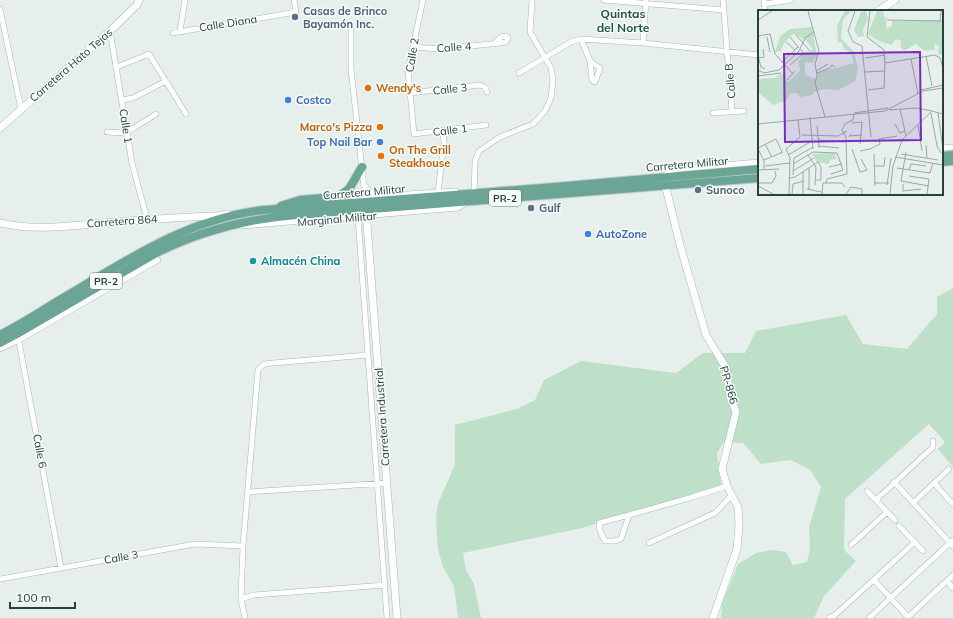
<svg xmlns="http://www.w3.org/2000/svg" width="953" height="618" font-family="Mulish,sans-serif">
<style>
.green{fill:#bfe0c8}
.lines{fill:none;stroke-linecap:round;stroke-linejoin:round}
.street-casing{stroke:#a8b8b2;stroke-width:6}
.secondary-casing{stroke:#a4bbb3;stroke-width:8}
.primary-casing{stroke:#c2cac8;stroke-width:10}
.street{stroke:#fff;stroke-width:5}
.secondary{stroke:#fff;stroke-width:7}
.primary{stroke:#6aa596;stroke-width:8}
.service-dot{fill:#5c6f8a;stroke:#f7fbf9;stroke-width:1.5}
.food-dot{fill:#e8710a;stroke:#f7fbf9;stroke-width:1.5}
.shop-dot{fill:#3f7fe0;stroke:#f7fbf9;stroke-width:1.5}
.culture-dot{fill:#0f9aa8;stroke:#f7fbf9;stroke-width:1.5}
.labels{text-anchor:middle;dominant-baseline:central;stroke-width:3;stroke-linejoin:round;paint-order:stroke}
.shield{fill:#f7fbf9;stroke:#637a73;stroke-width:1}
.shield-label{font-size:10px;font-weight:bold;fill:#24423a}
.service-label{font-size:11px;font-weight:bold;fill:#4e5e75;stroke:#f7fbf9;text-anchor:start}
.street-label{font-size:11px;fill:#24423a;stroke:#f7fbf9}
.food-label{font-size:11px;font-weight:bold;fill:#c56008;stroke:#f7fbf9;text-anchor:start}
.shop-label{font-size:11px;font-weight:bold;fill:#366cbe;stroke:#f7fbf9;text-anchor:start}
.culture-label{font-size:11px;font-weight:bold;fill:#0d838f;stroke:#f7fbf9;text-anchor:start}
.neighbourhood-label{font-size:12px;font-weight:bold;fill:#1f5548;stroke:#f7fbf9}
.inset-road{fill:none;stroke:#98aaa4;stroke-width:1}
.view{fill:#7b2cbf;fill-opacity:0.15;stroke:#7b2cbf;stroke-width:2}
.inset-edge{fill:none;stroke:#24423a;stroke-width:2}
</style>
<rect width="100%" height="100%" fill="#e6efeb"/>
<path class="green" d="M 953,288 L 953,467 L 938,449 L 945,442 L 929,424 L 845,499 L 844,550 L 856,561 L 824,596 L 814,618 L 721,618 L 722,604 L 738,564 L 756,553 L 772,550 L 786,552 L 793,565 L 807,562 L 810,549 L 809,527 L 821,487 L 810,470 L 791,460 L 761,464 L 743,443 L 724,442 L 717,453 L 721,485 L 582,528 L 463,553 L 466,570 L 474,584 L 481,618 L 458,618 L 454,586 L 443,567 L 438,549 L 436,517 L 438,503 L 455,465 L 455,425 L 517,409 L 535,400 L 544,380 L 581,361 L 676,373 L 703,353 L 745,353 L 756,331 L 846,315 L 863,344 L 907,349 L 937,314 L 937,297 Z"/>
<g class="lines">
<defs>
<path id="street" d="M 423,0 L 408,70 L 414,134 L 486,125
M 604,0 L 724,10
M 723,0 L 732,111
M 764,0 L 765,11
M 765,4 L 791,0
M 0,9 L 21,109
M 351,30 L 351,69 L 365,197
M 110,31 L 132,163 L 147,219
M 180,31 L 185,0
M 173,33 L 296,12 L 294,0
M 581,39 L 590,61
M 643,43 L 646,0
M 413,47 L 440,49 L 501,43 L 506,42 L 508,38 L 506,36 L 501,37 L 495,43
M 590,61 L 600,68 L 595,82 L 592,80 Z
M 117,67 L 149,54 L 186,114
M 519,73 L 571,42 L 581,39 L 643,43 L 759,55
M 410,93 L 480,85 L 485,87 L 487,92
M 122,100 L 133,98 L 166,81
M 713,113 L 744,111
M 107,132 L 126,133 L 156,114
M 942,148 L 953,147
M 663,177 L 667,173 L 677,169 L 759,162
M 364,185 L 370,192 L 378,194
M 438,192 L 444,143 L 443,131
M 472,193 L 474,194 L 475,161 L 479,151 L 500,137 L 533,124 L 545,111 L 551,98 L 553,80 L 551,68 L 530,32 L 532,0
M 355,200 L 375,196 L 456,191
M 358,217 L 387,618
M 243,226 L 458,208 L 466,203
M 17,331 L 61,568
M 0,349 L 19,340 L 158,260
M 894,482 L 953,546
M 934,483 L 953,504
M 867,491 L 895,520
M 248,492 L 387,483
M 876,500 L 933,447 L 933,441
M 913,503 L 949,469
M 629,515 L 599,523 L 600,531 L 605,541 L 614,541 L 621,539 L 629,515 L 693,497 L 727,486
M 899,526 L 923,551
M 649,543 L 715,513 L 731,496
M 851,545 L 887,512
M 0,579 L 195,544 L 243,546
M 874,580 L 908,617
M 947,581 L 953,588
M 241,599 L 254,595 L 385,585
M 245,618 L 241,599 L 243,546 L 258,370 L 264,364 L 273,363 L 368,355
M 829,618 L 835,615 L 915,542
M 869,618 L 953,540
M 907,618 L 953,575"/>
<path id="secondary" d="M 878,11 L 895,0
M 0,128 L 110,31 L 137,5 L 139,0
M 664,180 L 680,245 L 706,335 L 726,368 L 730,396 L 736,412 L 722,469 L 727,486 L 738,507 L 739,526 L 737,549 L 713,618
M 365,197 L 397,618
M 0,223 C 34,231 69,226 104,223 C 141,220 179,217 217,216 L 227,214"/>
<path id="primary" d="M 942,156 L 953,155
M 942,162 L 953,161
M 281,206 L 300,200 L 335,197 L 341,195 L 349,189 L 362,167
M 0,335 C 20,325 39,313 58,301 C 123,263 187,218 264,210 L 555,187 L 759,169
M 0,343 L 17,334 L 154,254 C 199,231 246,219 296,215 L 759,178"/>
</defs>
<use href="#street" class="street-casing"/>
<use href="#secondary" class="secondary-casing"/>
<use href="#primary" class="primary-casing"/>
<use href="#street" class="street"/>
<use href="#secondary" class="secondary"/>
<use href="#primary" class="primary"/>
</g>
<g class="service-dot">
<circle cx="295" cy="17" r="4"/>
<circle cx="698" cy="190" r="4"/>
<circle cx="531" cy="208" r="4"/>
</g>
<g class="food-dot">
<circle cx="368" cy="88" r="4"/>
<circle cx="380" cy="127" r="4"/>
<circle cx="381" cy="156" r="4"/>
</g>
<g class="shop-dot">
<circle cx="288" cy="100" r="4"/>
<circle cx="380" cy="142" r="4"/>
<circle cx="588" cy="234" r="4"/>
</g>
<circle class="culture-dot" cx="253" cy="261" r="4"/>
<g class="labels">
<g class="shield">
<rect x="489" y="190" width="32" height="16" rx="3"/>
<rect x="90" y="273" width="32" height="16" rx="3"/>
</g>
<g class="shield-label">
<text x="505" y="198">PR-2</text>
<text x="106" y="281">PR-2</text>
</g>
<g class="service-label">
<text x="303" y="11">Casas de Brinco<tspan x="303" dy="13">Bayamón Inc.</tspan></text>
<text x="706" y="190">Sunoco</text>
<text x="539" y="208">Gulf</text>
</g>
<g class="street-label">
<text transform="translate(228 23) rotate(-9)">Calle Diana</text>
<text transform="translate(454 47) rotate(-4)">Calle 4</text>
<text transform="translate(412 55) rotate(-81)">Calle 2</text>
<text transform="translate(71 65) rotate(-41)">Carretera Hato Tejas</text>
<text transform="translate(730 81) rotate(-95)">Calle B</text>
<text transform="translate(450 89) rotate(-6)">Calle 3</text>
<text transform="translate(126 126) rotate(81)">Calle 1</text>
<text transform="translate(450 130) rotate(-7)">Calle 1</text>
<text transform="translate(687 164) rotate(-5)">Carretera Militar</text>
<text transform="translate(364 192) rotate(-5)">Carretera Militar</text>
<text transform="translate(337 219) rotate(-5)">Marginal Militar</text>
<text transform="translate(122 221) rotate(-4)">Carretera 864</text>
<text transform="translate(729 385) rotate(74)">PR-866</text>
<text transform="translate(382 417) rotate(-94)">Carretera Industrial</text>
<text transform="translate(40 451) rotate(80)">Calle 6</text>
<text transform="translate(121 557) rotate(-10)">Calle 3</text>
</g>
<g class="food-label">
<text x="376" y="88">Wendy's</text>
<text x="372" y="127" text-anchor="end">Marco's Pizza</text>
<text x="389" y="150">On The Grill<tspan x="389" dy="13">Steakhouse</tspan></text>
</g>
<g class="shop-label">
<text x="296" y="100">Costco</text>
<text x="372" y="142" text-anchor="end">Top Nail Bar</text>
<text x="596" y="234">AutoZone</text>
</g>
<g class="culture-label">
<text x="261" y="261">Almacén China</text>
</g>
<g class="neighbourhood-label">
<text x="623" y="13">Quintas<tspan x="623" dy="14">del Norte</tspan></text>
</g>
</g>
<g transform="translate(758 10)">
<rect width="185" height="185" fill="#e6efeb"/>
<path d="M 87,1 L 93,1 L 85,10 L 83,28 L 96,42 L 100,58 L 97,71 L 80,80 L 66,79 L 56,82 L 55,85 L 42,87 L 39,83 L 33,83 L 29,90 L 15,95 L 0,82 L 0,69 L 17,68 L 24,63 L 30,72 L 42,61 L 40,52 L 46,43 L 55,40 L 47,29 L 35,24 L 26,33 L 23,41 L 17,42 L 22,26 L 32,19 L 54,17 L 59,46 L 54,53 L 47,52 L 47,65 L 59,69 L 59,63 L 96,53 L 93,43 L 86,39 L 84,33 L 80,32 L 79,15 ZM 108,1 L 110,9 L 105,20 L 106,26 L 100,27 L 96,20 L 103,2 ZM 119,1 L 125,1 L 126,7 L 128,7 L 128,19 L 134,16 L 134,11 L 185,10 L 185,45 L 180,44 L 181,36 L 176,34 L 177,40 L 166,41 L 158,34 L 146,41 L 143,38 L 143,31 L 138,29 L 133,35 L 121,31 L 110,24 ZM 77,143 L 78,149 L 72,150 L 71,154 L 59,152 L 54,144 Z" fill="#bfe0c8"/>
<path class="inset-road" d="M 50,1 L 61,41 L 57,54 L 59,65 L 57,73 L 67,107M 97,1 L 90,21 L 95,32 L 104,36 L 113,127M 0,10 L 14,1M 129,10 L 182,11 L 183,1M 38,25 L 52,41M 0,26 L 12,24 L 17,44 L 35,64M 9,27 L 12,42M 32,27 L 41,38M 28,32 L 37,40M 0,46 L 3,57 L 7,59M 168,46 L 174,76M 0,48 L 6,47 L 5,39M 107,48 L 127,45M 153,49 L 160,84M 24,52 L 40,37M 127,53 L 177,45 L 182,48 L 185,58M 32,55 L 46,43 L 42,39M 0,60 L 6,63 L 21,60 L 41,41 L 47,28 L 56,22M 58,61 L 70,54M 107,62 L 127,61M 59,63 L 72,58 L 74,55 L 77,57M 0,66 L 23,63M 29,70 L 37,61M 110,80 L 126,78 L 127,53 L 126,40 L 109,27 L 112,1M 163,80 L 185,75M 142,99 L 148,126M 131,100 L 158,98 L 174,101M 96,103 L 130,98M 173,103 L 179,136 L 183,143M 180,103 L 185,139M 52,107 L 55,139M 94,113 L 104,112 L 102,134M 0,114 L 127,101 L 165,81 L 185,78M 137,114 L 142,123 L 147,121M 160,115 L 164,141M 59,116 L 61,138M 44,125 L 80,126 L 89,121M 93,125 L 91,126 L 104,125M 60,130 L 87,132M 7,134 L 14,147M 168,135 L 169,148M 61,136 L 81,138M 0,138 L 18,129 L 24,142M 0,139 L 6,151 L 6,159M 94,139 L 102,162 L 109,160 L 103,149M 102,141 L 112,139 L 122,134 L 121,129 L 139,126M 148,142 L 143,171 L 171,176M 116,144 L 117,176M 143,144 L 180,150M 30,145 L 54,131M 50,145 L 58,157 L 57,175M 137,147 L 185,155M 6,150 L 25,142M 35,154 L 55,142 L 79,143 L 85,160 L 73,164M 7,156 L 32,153M 116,156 L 126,156 L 127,147M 71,157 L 84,154M 139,158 L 172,163 L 175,153M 0,160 L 21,159M 151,160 L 153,154 L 168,156M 35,161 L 56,148M 45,162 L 45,184M 35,165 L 36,148 L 55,137M 151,166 L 171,169 L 169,184M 32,168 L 37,167 L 60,152 L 63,157 L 63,170 L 58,170M 0,173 L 14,173 L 18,166 L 17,161M 68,173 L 69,169 L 89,164 L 88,127 L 84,120 L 87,114 L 95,110 L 96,104M 116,173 L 131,173M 145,174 L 145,181 L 163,179M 129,175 L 133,148M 0,176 L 15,184M 49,179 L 63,182M 51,180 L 51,158M 31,184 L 32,148 L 28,139 L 42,127 L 40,110M 34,184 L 35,174 L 46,171M 64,184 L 65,173 L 84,173 L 87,177M 88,184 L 93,177 L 104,179 L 104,184M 132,184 L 135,156 L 144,130 L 174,101 L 185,104"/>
<path class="view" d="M 162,42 L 163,130 L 27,132 L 26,44 Z"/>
<rect width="185" height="185" class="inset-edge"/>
</g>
<path d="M10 602v6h65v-6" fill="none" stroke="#24423a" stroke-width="2"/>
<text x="16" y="602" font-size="12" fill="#24423a" stroke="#f7fbf9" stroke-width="3" paint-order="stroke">100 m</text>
</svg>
